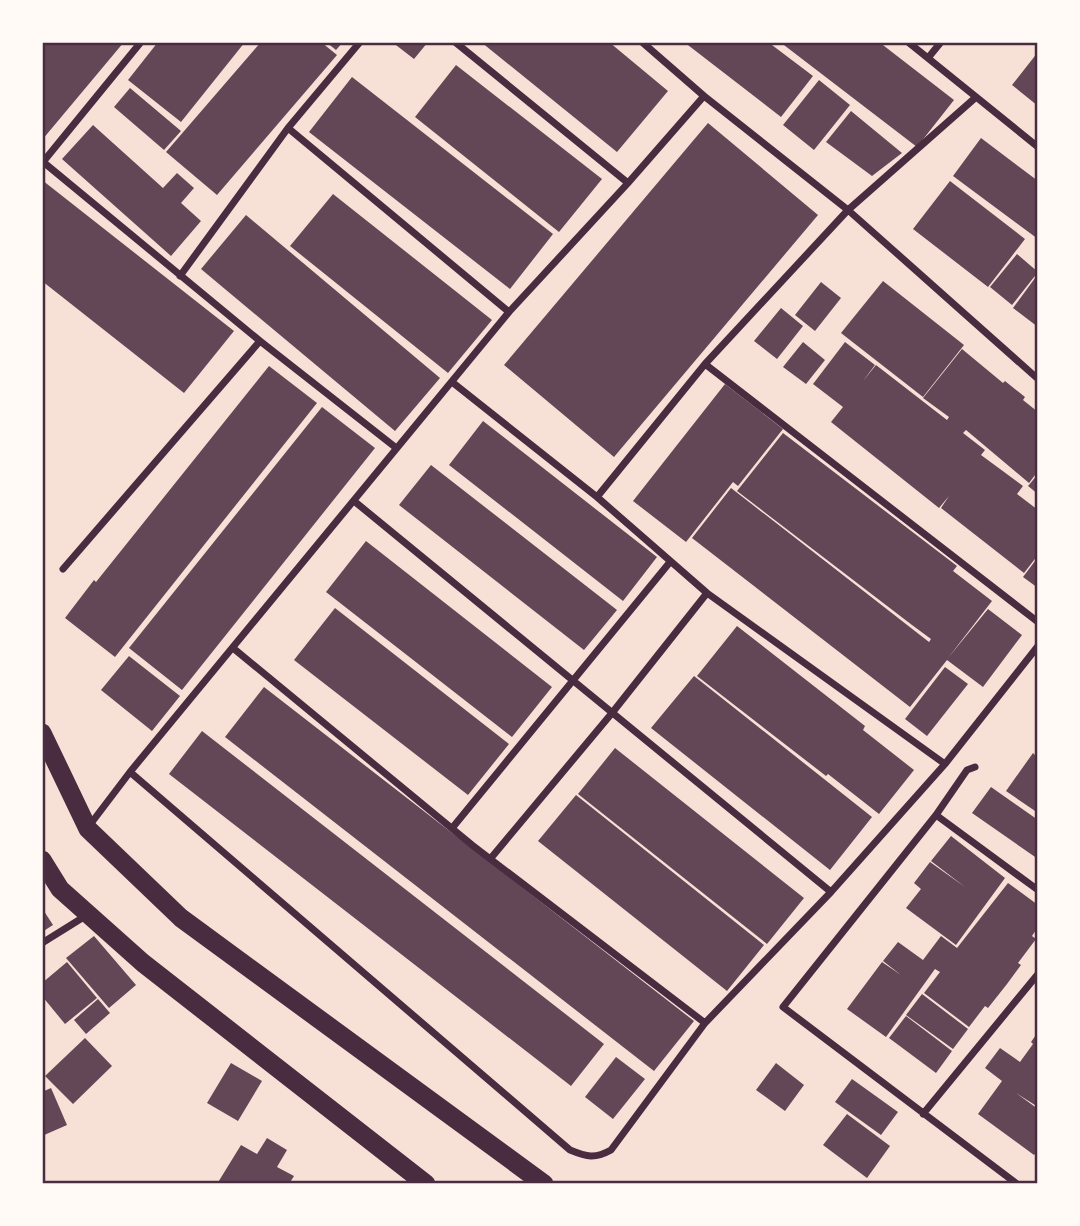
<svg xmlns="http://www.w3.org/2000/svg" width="1080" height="1226" font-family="'Roboto Serif',serif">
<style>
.building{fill:#644757}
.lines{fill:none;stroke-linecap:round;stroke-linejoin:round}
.minor{stroke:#4a2c40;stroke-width:7}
.trunk{stroke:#4a2c40;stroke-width:19}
.neatline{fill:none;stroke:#4a2c40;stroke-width:2.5}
</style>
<rect width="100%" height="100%" fill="#f7e1d7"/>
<path class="building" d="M 42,42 L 124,42 L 42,140 Z
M 158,42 L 245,42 L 181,122 L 128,80 Z
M 261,42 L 321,42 L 337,55 L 217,195 L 166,152 Z
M 326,42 L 343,42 L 336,50 Z
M 392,42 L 428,42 L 414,59 Z
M 481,42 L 609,42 L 668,91 L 617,152 Z
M 684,42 L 768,42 L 813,76 L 781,117 Z
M 780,42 L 879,42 L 954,100 L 917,147 Z
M 1038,52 L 1038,106 L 1012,85 Z
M 456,65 L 602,179 L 559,232 L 415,117 Z
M 352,77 L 553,234 L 510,289 L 309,132 Z
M 819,80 L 850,105 L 814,150 L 783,125 Z
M 130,88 L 181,131 L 164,150 L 114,107 Z
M 851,111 L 902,153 L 872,176 L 826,142 Z
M 708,123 L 818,215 L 614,457 L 504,365 Z
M 93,125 L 163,188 L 177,173 L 194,188 L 181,203 L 201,221 L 171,256 L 62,159 Z
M 981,138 L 1038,181 L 1038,239 L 953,176 Z
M 42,180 L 234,331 L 184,393 L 42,281 Z
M 950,181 L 1025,239 L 988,287 L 913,229 Z
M 333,194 L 492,320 L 448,373 L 290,246 Z
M 246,215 L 440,378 L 395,431 L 201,269 Z
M 1017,254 L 1038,272 L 1012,305 L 990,287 Z
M 1038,274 L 1038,327 L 1013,308 Z
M 883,281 L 964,345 L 923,397 L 841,333 Z
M 821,282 L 841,298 L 815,331 L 795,315 Z
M 781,308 L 803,326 L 777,359 L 754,341 Z
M 803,342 L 825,360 L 806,384 L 783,367 Z
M 845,342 L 875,365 L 863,381 L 876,365 L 947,420 L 949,417 L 923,398 L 962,349 L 1003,383 L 1005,381 L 1025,397 L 1023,400 L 1038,412 L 1038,471 L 1029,483 L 966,430 L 963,433 L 985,450 L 981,455 L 1023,486 L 1017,494 L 1038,510 L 1038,555 L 1024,573 L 941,508 L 949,496 L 939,508 L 831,422 L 843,407 L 813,384 Z
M 269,366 L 317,403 L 115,657 L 65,618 L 94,580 L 96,582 Z
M 725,384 L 783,429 L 738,486 L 733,482 L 686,542 L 633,501 Z
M 322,407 L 375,448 L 182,690 L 129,648 Z
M 483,421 L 657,557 L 623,601 L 449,465 Z
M 783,433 L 957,566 L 953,571 L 992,601 L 948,658 L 988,609 L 1022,635 L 983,687 L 947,660 L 910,707 L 692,538 L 731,488 L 929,642 L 931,639 L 912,625 L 737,491 Z
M 431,465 L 617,610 L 584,650 L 399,505 Z
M 1038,474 L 1038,494 L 1028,486 Z
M 366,541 L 552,687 L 512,737 L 326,592 Z
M 1038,557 L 1038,588 L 1023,577 Z
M 335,608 L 509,744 L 468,795 L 294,660 Z
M 737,626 L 865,726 L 863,730 L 914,770 L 879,814 L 828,774 L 826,776 L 697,676 Z
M 129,656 L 180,696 L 152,731 L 101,690 Z
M 945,667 L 968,684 L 927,736 L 905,719 Z
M 694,676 L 872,817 L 830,870 L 651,728 Z
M 264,687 L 694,1021 L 654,1071 L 225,737 Z
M 202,731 L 604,1044 L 571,1086 L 169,774 Z
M 615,748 L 804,898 L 767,944 L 578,794 Z
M 1033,753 L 1036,756 L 1038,753 L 1038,813 L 1006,791 Z
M 991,787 L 1038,820 L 1038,859 L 972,813 Z
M 576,795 L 764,945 L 727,991 L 538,841 Z
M 951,836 L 1005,878 L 956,945 L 906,908 L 921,889 L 914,883 L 930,862 L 965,887 L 931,861 Z
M 1008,883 L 1038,905 L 1038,927 L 1032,936 L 1036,939 L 1018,963 L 1021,965 L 1007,984 L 988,1008 L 985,1006 L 969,1027 L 924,993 L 940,972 L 935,969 L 886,1037 L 847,1009 L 882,962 L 901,975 L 883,961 L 898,942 L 923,960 L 941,936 L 957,948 Z
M 42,908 L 53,925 L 42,932 Z
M 94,936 L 136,985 L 109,1008 L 66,958 Z
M 67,962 L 97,998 L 65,1024 L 42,996 L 42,983 Z
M 922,994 L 968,1029 L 953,1049 L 906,1015 Z
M 98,999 L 110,1013 L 86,1034 L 74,1020 Z
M 906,1016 L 952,1051 L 936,1073 L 889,1038 Z
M 1038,1032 L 1038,1107 L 1016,1093 L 1038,1109 L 1038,1150 L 1034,1155 L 978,1114 L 1002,1081 L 985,1068 L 1000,1048 L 1020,1062 L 1033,1044 L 1031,1042 Z
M 85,1038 L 112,1066 L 73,1104 L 45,1076 Z
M 616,1057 L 645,1079 L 613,1119 L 585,1097 Z
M 231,1063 L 262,1081 L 238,1121 L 207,1103 Z
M 776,1063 L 804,1085 L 785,1111 L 756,1090 Z
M 852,1079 L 898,1112 L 881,1135 L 835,1102 Z
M 51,1088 L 67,1125 L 42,1136 L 42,1092 Z
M 847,1114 L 890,1146 L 867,1178 L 823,1145 Z
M 267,1138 L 287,1150 L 277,1167 L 294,1176 L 289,1184 L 217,1184 L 241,1145 L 257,1154 Z"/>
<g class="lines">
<path class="minor" d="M 455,42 L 628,183
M 642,42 L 704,96 L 848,210 L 1038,379
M 908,42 L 1038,147
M 928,58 L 941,42
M 288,128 L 509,312
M 42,161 L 260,341 L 395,447
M 43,162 L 141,42
M 180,276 L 288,128 L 360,42
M 705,364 L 1038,622
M 452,382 L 597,497 L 707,593 L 945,764
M 597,497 L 705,364 L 848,210 L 975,98
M 354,501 L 831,892
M 63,569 L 260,341
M 233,648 L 472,845 L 705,1023
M 975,767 L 967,770 L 936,815 L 783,1007 L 1017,1184
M 130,772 L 570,1150 C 587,1157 595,1159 611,1150 L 705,1023 L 831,892 L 945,764 L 1038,646
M 936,815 L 1038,890
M 89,826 L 130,772 L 509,312 L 628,183 L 704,96
M 453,827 L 670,562
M 491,858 L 612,713 L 707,593
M 42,943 L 87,915
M 923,1114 L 1038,974"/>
<path class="trunk" d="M 42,733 L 88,829 L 181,918 L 544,1184
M 42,860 L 60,889 L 143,963 L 426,1184"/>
</g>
<rect width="1080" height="1226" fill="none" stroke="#fffaf5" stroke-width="88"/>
<rect x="44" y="44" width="992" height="1138" class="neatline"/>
</svg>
